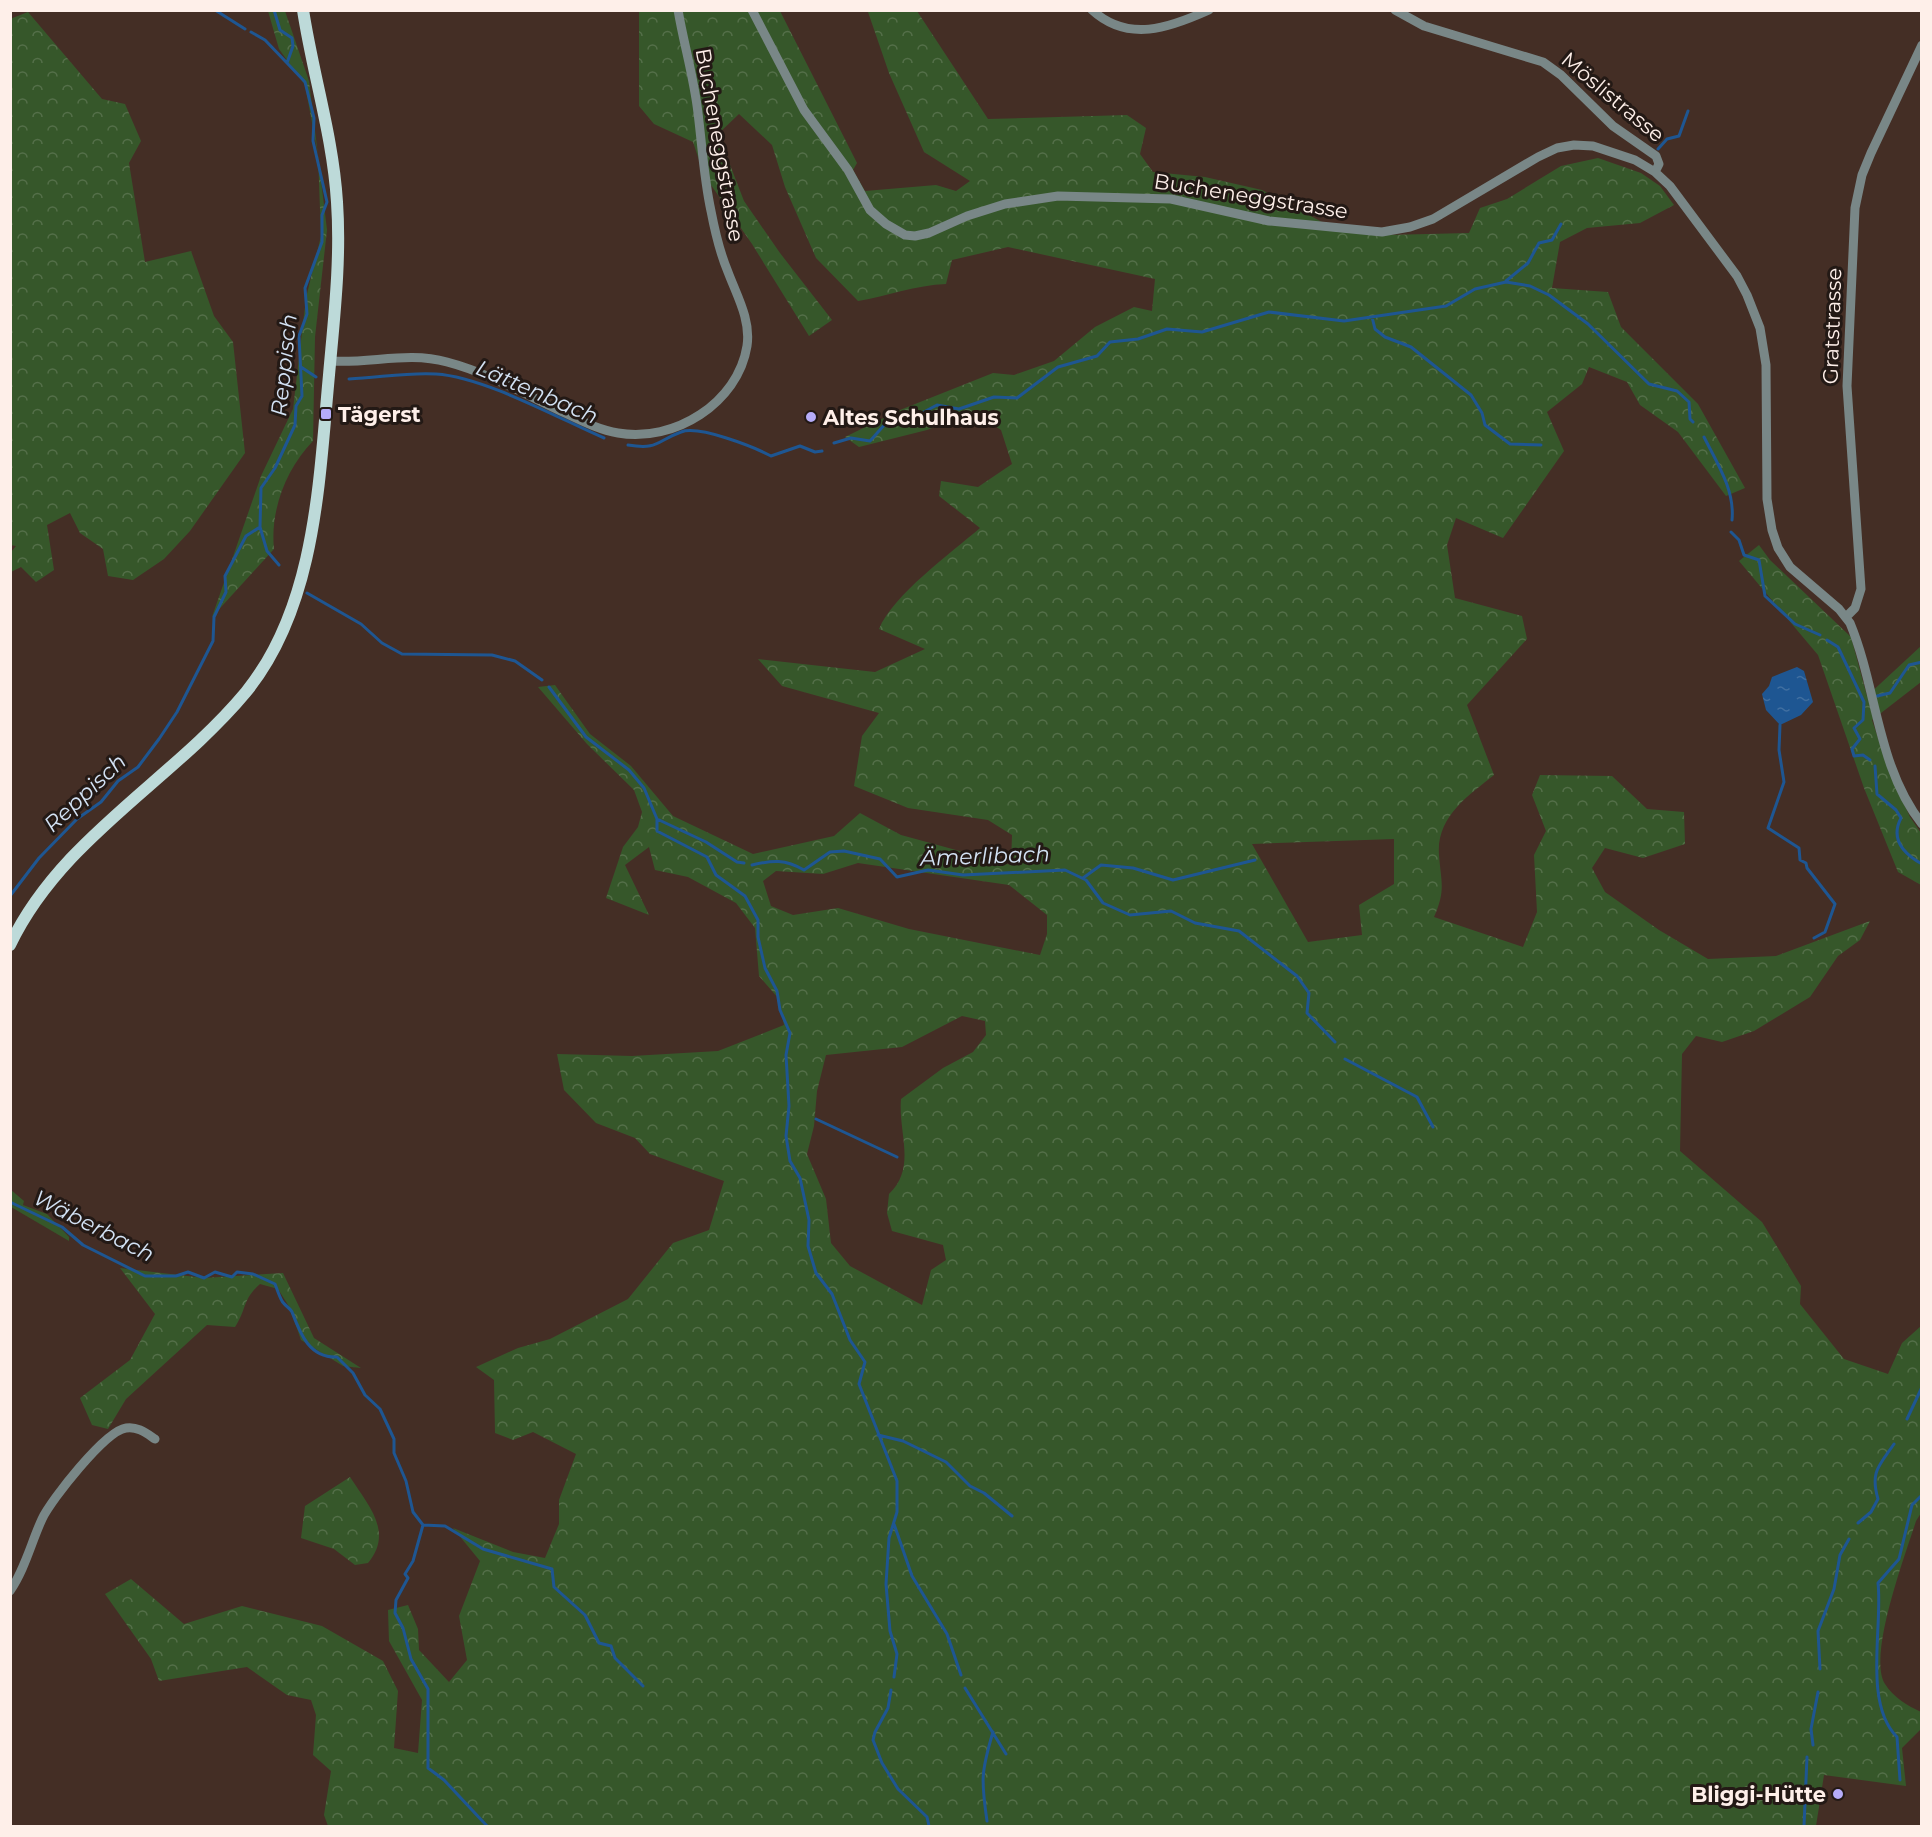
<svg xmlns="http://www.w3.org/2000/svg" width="1932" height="1837" font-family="Montserrat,sans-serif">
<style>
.green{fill:#36572a}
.forest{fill:url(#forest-crowns);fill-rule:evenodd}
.water{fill:url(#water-ripples)}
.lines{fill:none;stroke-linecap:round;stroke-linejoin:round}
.stream{stroke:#1e5692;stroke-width:3}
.minor{stroke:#798787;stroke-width:9}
.major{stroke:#bddad9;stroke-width:12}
.poi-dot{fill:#b6acf8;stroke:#231915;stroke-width:2}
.labels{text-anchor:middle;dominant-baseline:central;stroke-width:6;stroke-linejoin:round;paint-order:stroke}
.street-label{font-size:21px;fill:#feefe9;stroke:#231915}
.poi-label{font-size:21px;font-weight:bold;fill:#feefe9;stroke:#231915;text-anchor:start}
.water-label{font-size:22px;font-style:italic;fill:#d3e2f4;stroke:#231915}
</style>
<defs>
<pattern id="forest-crowns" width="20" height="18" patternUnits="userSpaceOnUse" patternTransform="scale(1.5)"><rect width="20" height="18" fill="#36572a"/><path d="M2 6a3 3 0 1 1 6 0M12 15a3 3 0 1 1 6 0" fill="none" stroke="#546f49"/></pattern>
<pattern id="water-ripples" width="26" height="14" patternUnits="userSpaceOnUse" patternTransform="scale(1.5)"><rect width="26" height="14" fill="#1e5692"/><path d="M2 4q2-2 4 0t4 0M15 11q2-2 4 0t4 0" fill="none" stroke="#406fa1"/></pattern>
</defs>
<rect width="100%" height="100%" fill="#442e25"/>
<path class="green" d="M 10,1189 L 24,1201 L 23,1205 L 47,1214 L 69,1237 L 69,1241 L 11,1207 Z"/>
<path class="forest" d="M 865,10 L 917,11 L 988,119 L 1127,115 L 1146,128 L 1140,154 L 1153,172 L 1205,177 L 1262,190 L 1337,230 L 1387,235 L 1469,233 L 1480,208 L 1507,199 L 1561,166 L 1598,158 L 1641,173 L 1660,186 L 1674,205 L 1640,223 L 1587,228 L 1560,242 L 1552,288 L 1608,292 L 1621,327 L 1698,404 L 1745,488 L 1726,496 L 1678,432 L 1640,405 L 1627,382 L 1589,367 L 1582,384 L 1547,412 L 1564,451 L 1503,538 L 1456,518 L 1447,545 L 1455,598 L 1522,616 L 1527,639 L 1467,705 L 1494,775 C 1468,796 1436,817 1439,855 C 1441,882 1446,890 1434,917 L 1523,947 L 1537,912 L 1534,855 L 1546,831 L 1532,795 L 1540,775 L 1612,776 L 1647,809 L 1684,812 L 1685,844 L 1643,858 L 1605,848 L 1592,868 L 1605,892 L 1659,930 L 1708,959 L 1776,956 L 1870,921 L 1860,940 L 1838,956 L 1810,997 L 1754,1031 L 1722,1042 L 1696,1036 L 1682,1054 L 1680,1151 L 1762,1222 L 1801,1286 L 1800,1304 L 1844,1359 L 1888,1374 L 1902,1343 L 1921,1326 L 1921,1513 L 1916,1521 C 1906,1553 1867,1656 1885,1684 C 1893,1697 1908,1706 1921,1712 L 1921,1729 L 1902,1748 L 1906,1786 L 1824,1775 L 1816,1826 L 328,1826 L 324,1815 L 331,1771 L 313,1755 L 316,1715 L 311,1700 L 287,1695 L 247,1667 L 159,1681 L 151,1659 L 105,1594 L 131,1579 L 184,1624 L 242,1606 L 322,1626 L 383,1661 L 398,1691 L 394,1748 L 418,1753 L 422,1700 L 389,1641 L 388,1610 L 408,1605 L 418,1629 L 419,1650 L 449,1682 L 467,1660 L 459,1616 L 480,1561 L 453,1528 L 513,1552 L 545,1558 L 559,1524 L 559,1500 L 576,1454 L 533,1432 L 513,1440 L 495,1433 L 494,1380 L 476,1367 L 518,1348 L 550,1339 L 628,1299 L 673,1243 L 709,1230 L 724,1181 L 650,1154 L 635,1138 L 596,1123 L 564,1090 L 557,1054 L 632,1056 L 718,1051 L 784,1025 L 779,999 L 759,976 L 755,928 L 736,903 L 688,877 L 655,870 L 649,847 L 625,865 L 649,915 L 606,898 L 623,847 L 638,827 L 642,812 L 634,790 L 587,744 L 538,687 L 555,685 L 590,734 L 631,766 L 673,816 L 753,854 L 834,836 L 860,813 L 901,835 L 1011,865 L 1012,835 L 988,820 L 908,808 L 854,786 L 862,736 L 879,713 L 782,686 L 758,659 L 875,672 L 925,649 L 879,629 C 893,595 951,553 980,528 L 939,496 L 941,481 L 978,487 L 1012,464 L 1001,430 L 973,412 L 927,430 L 859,447 L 845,437 L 900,410 L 993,373 L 1014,375 L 1054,361 L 1095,327 L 1134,307 L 1152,311 L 1155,279 L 1008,247 L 952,260 L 946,284 C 916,285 887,296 858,301 L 816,258 L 785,187 L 772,145 L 739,114 L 718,134 L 744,201 L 780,253 L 832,320 L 809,336 L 752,244 L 704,175 L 693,142 L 654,124 L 639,106 L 639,11 L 780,11 L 857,163 L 853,170 L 865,191 L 936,185 L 956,191 L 970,181 L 924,152 L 889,73 L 868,12 ZM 1394,839 L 1394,884 L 1359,905 L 1362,935 L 1308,942 L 1252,844 ZM 858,863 L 1009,885 L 1047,915 L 1047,934 L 1040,955 L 909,929 L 838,908 L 793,915 L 771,906 L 763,881 L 776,871 L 823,874 ZM 962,1016 L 985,1021 L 986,1035 L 973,1052 L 943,1068 L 901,1099 C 898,1133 917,1167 889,1194 L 887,1213 L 892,1231 L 943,1245 L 946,1260 L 931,1270 L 922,1305 L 850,1266 L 831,1243 L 826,1199 L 807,1154 L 814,1126 L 817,1091 L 826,1055 L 902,1047 Z
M 268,11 L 285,11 L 309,81 L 327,230 L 315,337 L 313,441 C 286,469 270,510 274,549 L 212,617 L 261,476 L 293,409 L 306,298 L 321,236 L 318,155 L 305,85 L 279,49 Z
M 28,12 L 102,99 L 125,104 L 141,141 L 129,163 L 145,262 L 191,251 L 214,316 L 233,342 L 245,453 L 190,531 L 164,559 L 133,580 L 108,576 L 103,549 L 80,533 L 70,513 L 47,525 L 54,570 L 36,582 L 21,567 L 11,572 L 11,552 L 16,546 L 10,545 L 10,19 Z
M 1759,545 L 1770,560 L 1851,637 L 1867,696 L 1921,646 L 1921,682 L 1872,720 L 1889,771 L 1910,817 L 1921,833 L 1921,885 L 1898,872 L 1864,788 L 1818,655 L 1739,561 Z
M 120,1268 L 204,1278 L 283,1273 L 314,1338 L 361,1368 L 343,1366 L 301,1340 L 290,1308 L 278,1289 L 260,1284 C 242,1300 247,1309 235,1327 L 207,1325 L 126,1399 L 108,1429 L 92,1425 L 80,1398 L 130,1360 L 155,1314 Z
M 350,1477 C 368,1505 394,1532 368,1563 L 355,1565 L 334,1549 L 301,1538 L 305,1506 Z"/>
<path class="water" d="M 1797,667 L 1804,671 L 1813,702 L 1801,715 L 1780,725 L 1766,710 L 1762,694 L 1769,686 L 1772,677 Z"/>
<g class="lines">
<path class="stream" d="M 215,10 L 245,29
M 251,32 L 265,40 L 287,63
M 1658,149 L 1667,139 L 1679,136 L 1688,111
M 1506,281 L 1528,263 L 1539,243 L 1552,240 L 1561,224
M 1372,317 L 1375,329 L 1385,337 L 1411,347 L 1471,395 L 1482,413 L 1485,425 L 1510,444 L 1541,445
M 301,367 L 316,377
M 349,379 C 378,378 407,372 436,374 C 484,377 558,418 604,438
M 1704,437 C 1717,463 1735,490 1732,520
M 834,443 L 851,438 L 870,441 L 887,422 L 908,413 L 920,414 L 937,405 L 959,409 L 994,397 L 1017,398 L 1058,367 L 1097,356 L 1110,342 L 1138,339 L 1167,329 L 1202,332 L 1269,312 L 1344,321 L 1446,306 L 1475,289 L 1506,282 L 1530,286 L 1549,295 L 1588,324 L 1649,384 L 1677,391 L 1689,402 L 1690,419 L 1693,422
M 628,445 C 659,450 656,441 681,432 C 699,425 754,447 771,456 L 800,446 L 815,452 L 822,451
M 260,527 L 267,551 L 279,565
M 1731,532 L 1739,540 L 1744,555 L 1759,560 L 1765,596 L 1795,624 L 1820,635
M 307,593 L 361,624 L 382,643 L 402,654 L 492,655 L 515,661 L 542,680
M 1827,640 L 1838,647 L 1864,702 L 1863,720 L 1854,728 L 1860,739 L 1852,749 L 1854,756 L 1863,755 L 1870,760
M 549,687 L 586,737 L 629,770 L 644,788 L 657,819 L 706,842 L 737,862 L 744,863
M 1877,696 L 1890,693 L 1909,665 L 1922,662
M 1780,725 L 1779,750 L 1784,782 L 1768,828 L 1799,848 L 1800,860 L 1806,863 L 1807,868 L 1835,904 L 1825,932 L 1814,938
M 1875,766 L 1877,794 L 1896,810 L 1901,818 C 1890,839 1904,854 1922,864
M 657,819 L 657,831 L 707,857 L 716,875 L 745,896 L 758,920 L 758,937 L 765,968 L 777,991 L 780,1010 L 790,1033 L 786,1055 L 789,1106 L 786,1136 L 790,1161 L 800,1178 L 809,1220 L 808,1246 L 816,1273 L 832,1294 L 850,1340 L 865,1362 L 859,1384 L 897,1481 L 897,1512 L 889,1538 L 886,1584 L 890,1631 L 897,1654 L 894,1677
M 752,865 C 773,860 785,859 804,870 L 830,852 L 844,851 L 880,859 L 897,877 L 928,870 L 963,875 L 1065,870 L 1086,880 L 1103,903 L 1130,915 L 1171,911 L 1195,923 L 1239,931 L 1297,976 L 1309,993 L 1307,1013 L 1335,1042
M 1083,878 L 1101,865 L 1133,868 L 1173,880 L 1255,860
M 10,896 L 39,858 L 77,819 L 101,802 L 118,781 L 138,767 L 159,739 L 177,712 L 213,641 L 214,617 L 226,592 L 225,576 L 246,536 L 260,527 L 261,488 L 275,468 L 295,425 L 296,406 L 302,396 L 299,336 L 307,314 L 305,288 L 322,242 L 322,215 L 327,202 L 313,141 L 314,118 L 305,82 L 287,63 L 293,46 L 292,38 L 280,30 L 274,10
M 1345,1059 L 1417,1097 L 1433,1127
M 816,1119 L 897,1157
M 10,1202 L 62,1227 L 83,1245 L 145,1276 L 176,1276 L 188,1272 L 204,1278 L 215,1272 L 232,1277 L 237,1272 L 253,1274 L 275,1284 C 277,1289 279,1296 282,1301 C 284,1305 290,1308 292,1312 C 300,1333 309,1358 337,1357 L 353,1373 L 365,1395 L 380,1409 L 394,1439 L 394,1453 L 406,1481 L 413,1512 L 423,1525 L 413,1561 L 405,1574 L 408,1578 L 396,1600 L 395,1613 L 403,1628 L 411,1659 L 428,1689 L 428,1768 L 444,1780 L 487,1826
M 1907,1419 L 1922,1387
M 878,1435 L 903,1441 L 946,1462 L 970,1486 L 984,1493 L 1012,1516
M 1858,1523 L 1871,1512 L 1878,1499 C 1870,1472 1879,1466 1894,1444
M 894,1524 L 912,1576 L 947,1634 L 961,1675
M 423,1525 L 445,1526 L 483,1549 L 552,1569 L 554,1587 L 585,1615 L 599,1643 L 611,1646 L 615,1658 L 643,1686
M 1820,1669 L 1818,1631 L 1834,1589 L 1840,1555 L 1849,1539
M 965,1688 L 1006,1754
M 891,1690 L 888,1708 L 875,1732 L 873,1740 L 882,1763 L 898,1789 L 927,1817 L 929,1826
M 1813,1745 L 1811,1729 L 1818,1692
M 1900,1780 L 1897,1737 C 1863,1703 1883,1626 1878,1583 L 1899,1559 L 1912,1505 L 1922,1495
M 987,1821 C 981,1780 981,1772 993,1732
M 1804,1826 L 1807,1757"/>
<path class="minor" d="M 752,10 L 804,110 L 848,170 L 870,210 L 886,224 L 905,235 L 915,236 L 929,233 L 967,216 L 1005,204 L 1058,196 L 1171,199 L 1269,221 L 1382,232 L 1410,227 L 1433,219 L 1538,157 L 1557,148 L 1574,145 L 1593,146 L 1635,160 L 1655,172 L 1670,186 L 1737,276 L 1747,295 L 1760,328 L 1766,365 L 1767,499 L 1772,530 L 1778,548 L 1790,567 L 1839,609 L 1850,623 C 1877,688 1877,767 1922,824
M 1092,10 C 1128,43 1169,28 1209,10
M 1395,10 L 1424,26 L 1543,62 L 1561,75 L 1613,126 L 1656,156 L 1659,164 L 1655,172
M 330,361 C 370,364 408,351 447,362 C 489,373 528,396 567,414 C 584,422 600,430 618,433 C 674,443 738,403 747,346 C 751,320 737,296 728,272 C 720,253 715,232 711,211 C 704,179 702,145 698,113 C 694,78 684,45 678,10
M 1846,617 L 1855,608 L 1861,589 L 1847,386 L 1855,208 L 1862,175 L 1871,153 L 1922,45
M 10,1591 C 25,1569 31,1543 42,1519 C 51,1500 105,1431 126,1428 C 137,1426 146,1433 155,1439"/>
<path class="major" d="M 10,945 C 61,838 172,781 246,692 C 316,606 319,481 329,375 C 334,318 341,260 337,202 C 333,137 313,75 303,10"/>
</g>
<g class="poi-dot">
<rect x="320" y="408" width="12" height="12" rx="3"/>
<circle cx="811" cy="417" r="6"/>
<circle cx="1838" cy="1794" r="6"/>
</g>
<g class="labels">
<g class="street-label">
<text transform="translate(1613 97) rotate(40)">Möslistrasse</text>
<text transform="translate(720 145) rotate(80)">Bucheneggstrasse</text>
<text transform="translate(1251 196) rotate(9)">Bucheneggstrasse</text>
<text transform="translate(1832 326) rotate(-88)">Gratstrasse</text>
</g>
<g class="poi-label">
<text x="338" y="414">Tägerst</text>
<text x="823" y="417">Altes Schulhaus</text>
<text x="1826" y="1794" text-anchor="end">Bliggi-Hütte</text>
</g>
<g class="water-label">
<text transform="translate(284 365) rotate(-84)">Reppisch</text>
<text transform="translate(537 392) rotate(23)">Lättenbach</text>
<text transform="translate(85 793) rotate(-43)">Reppisch</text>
<text transform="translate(985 856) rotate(-2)">Ämerlibach</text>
<text transform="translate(94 1226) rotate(27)">Wäberbach</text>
</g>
</g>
<rect width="1932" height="1837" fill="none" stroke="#feefe9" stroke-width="24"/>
</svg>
